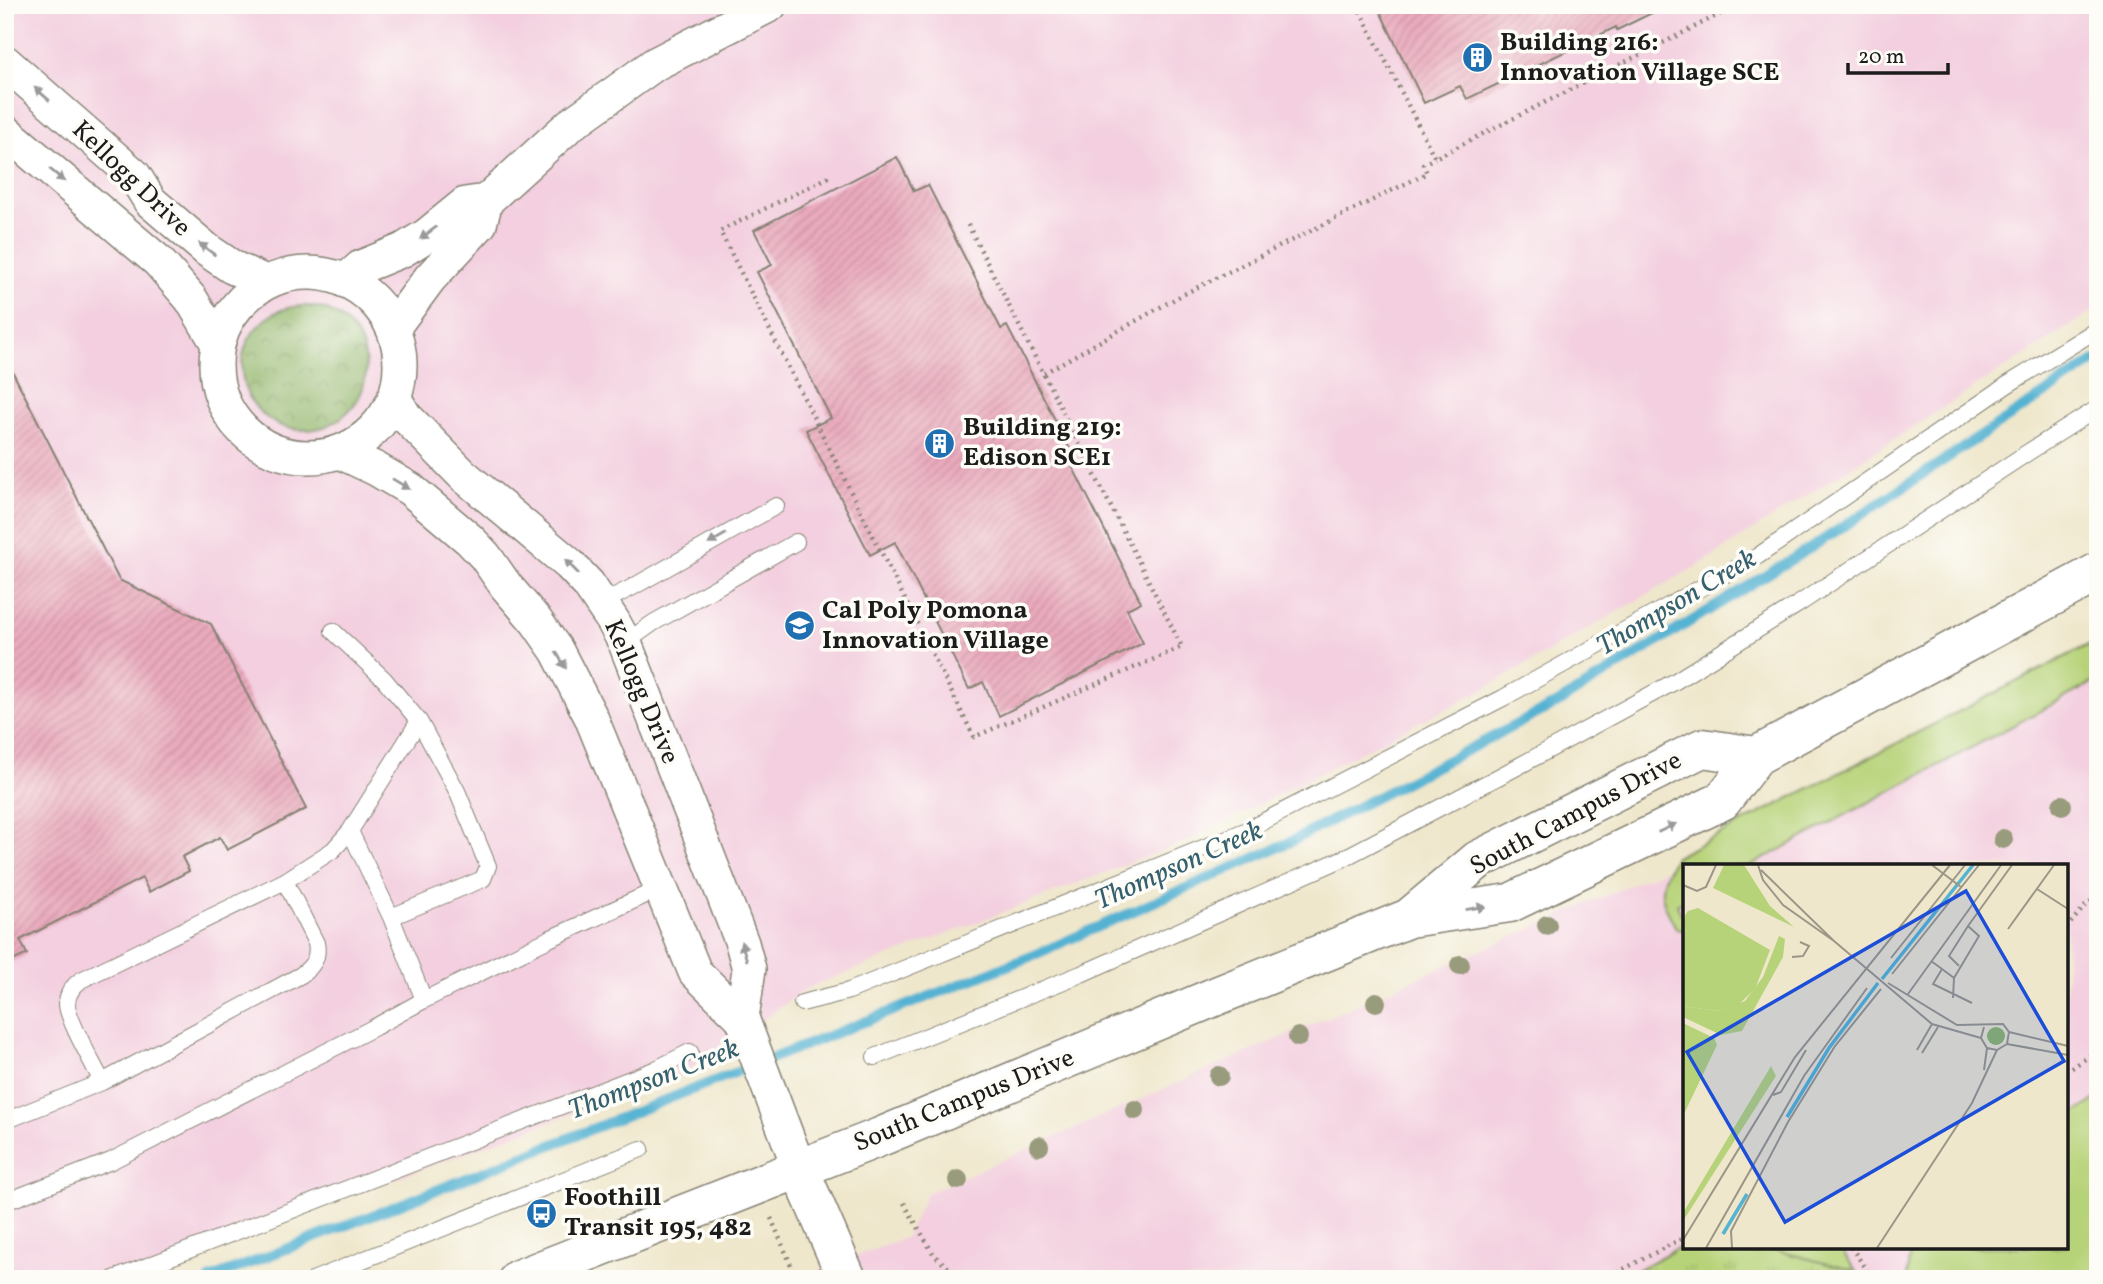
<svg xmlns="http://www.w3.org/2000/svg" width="2103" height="1284" font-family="Vollkorn,serif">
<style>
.built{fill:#f3cfdf;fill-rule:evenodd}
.grass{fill:url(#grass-tufts);stroke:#6a784a;stroke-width:2}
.forest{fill:url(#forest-crowns);stroke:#566842;stroke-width:2}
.green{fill:#b7d379;stroke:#6a784a;stroke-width:2}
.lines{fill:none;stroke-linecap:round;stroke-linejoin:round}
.stream{stroke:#54b2d2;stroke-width:10}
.building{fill:url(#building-hatch)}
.service-casing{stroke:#868274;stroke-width:18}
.minor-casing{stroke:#868274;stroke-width:36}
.tertiary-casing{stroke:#868274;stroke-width:41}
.path{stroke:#868274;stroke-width:4.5;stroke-dasharray:2 5;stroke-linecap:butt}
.service{stroke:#fff;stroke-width:16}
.minor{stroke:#fff;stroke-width:33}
.tertiary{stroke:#fff;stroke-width:38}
.tree{fill:#999b7d}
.oneway{fill:#999}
.labels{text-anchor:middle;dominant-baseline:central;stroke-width:7;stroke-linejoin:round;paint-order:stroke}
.poi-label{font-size:26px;font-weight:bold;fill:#1c1c1c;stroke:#fdfcf7;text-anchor:start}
.street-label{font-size:26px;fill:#1c1c1c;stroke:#fdfcf7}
.water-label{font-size:28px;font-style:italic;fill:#35606e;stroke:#fdfcf7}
.inset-river{fill:none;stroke:#54b2d2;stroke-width:3.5}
.inset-road{fill:none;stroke:#9b9686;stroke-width:2}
.view{fill:#1d4ed8;fill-opacity:0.15;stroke:#1d4ed8;stroke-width:3.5}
.inset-edge{fill:none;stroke:#1c1c1c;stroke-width:3.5}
</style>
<defs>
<pattern id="grass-tufts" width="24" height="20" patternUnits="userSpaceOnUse" patternTransform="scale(1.75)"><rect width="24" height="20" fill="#b7d379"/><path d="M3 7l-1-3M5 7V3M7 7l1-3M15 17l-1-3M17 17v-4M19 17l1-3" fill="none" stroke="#9db568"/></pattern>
<pattern id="forest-crowns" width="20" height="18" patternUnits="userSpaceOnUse" patternTransform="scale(1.75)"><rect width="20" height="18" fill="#91b569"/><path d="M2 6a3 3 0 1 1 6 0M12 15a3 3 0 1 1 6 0" fill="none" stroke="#769256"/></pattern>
<pattern id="building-hatch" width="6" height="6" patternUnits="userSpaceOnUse" patternTransform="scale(1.75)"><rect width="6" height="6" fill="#eaaabd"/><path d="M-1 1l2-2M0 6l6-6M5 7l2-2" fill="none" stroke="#c892a2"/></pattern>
</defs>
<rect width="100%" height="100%" fill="#fdfcf7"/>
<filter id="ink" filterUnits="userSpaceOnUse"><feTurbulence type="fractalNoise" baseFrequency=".0143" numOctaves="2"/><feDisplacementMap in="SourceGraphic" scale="14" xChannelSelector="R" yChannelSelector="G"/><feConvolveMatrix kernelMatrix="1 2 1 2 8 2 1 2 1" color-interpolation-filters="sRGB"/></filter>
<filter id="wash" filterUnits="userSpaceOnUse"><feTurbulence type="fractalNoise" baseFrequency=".00686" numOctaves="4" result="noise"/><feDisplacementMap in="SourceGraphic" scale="28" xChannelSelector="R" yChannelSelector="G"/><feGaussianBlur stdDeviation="1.57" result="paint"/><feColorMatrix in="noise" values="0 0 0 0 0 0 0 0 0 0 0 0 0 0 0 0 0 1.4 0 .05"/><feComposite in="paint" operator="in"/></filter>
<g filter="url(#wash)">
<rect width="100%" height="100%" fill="#efe7cc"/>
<path class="built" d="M 5,5 L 2098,5 L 2098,308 L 1702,563 L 1482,690 L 1189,840 L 810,987 L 686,1072 L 121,1279 L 5,1279 Z
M 2098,646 L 2098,1279 L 794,1279 L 905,1238 L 927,1193 L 1678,864 ZM 1685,866 L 2066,866 L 2066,1247 L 1685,1247 Z"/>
<path class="grass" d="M 1685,1244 L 1685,1247 L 1763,1247 L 1856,1271 L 1861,1279 L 1620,1279 Z"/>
<path class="forest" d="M242 368a62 62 0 1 1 124 0a62 62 0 1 1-124 0Z"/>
<path class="green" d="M 2098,640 L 2098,680 L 1750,866 L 1685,866 L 1685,900 L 1677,905 L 1685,922 L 1685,927 L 1682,930 L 1676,928 C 1660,898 1655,888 1675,857 Z
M 2098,1098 L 2098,1279 L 1907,1279 L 1910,1247 L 2066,1247 L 2066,1119 Z
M 1763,1247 L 1839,1247 L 1856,1271 Z"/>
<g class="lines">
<path class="stream" d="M 210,1279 L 1032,956 L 1290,842 L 1558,703 L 1812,547 L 2098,359"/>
</g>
<g id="blocks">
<path class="building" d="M 1377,5 L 1668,5 L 1617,30 L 1616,27 L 1467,99 L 1460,86 L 1424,103 Z
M 897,157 L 914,191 L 928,185 L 1001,329 L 1007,326 L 1073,455 L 1068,458 L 1141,602 L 1127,609 L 1143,643 L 999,716 L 983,682 L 969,689 L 895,542 L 870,555 L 806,430 L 831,418 L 757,272 L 772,265 L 754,230 Z
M 5,357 L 119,580 L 211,624 L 306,809 L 227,850 L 220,837 L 182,857 L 189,871 L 149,892 L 142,878 L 20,940 L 27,954 L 5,965 Z"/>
</g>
</g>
<g filter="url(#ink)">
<use href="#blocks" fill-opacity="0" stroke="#868274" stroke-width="2"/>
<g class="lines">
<defs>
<path id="service" d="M 601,603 L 631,588 L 776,506
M 333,631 L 384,679 L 419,721 L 457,791 L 488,866 L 483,879 L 391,917 L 424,1000
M 625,643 L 653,623 L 796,542
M 285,881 L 316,943 C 319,958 313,966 301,975 L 102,1082 C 94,1065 67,1019 67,1004 C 67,994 73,986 81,980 L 285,881 L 333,850 L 350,831
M 391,917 L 350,831 L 419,721
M 802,1003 L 849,991 L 1245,831 L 1503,698 L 1758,556 L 2007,385 L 2098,329
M 875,1057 L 1081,974 L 1342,859 L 1519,766 L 1674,682 L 1797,605 L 2027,453 L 2098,408
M 5,1121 L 102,1082
M 5,1202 L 111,1161 L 375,1027 L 424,1000 L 549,939 L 661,888
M 114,1279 L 654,1070 L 690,1052
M 315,1279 L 641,1149"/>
<path id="minor" d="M 5,62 L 134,175 L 150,201 L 207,250 L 232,267 L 266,282
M 5,131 L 158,261 L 191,299 L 218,344
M216 365a92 92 0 1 1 184 0a92 92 0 1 1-184 0Z
M 345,281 L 361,267 L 403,250 L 427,235 L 465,204 L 486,201
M 393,328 L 430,278 L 480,224 L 486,201 L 570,125 L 655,64 L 770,5
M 395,399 L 405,416 L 463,475 L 569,564 L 588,584 L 613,621 L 625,643 L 742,943 L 749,969 L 742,1018
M 340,452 L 376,469 L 410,489 L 470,540 L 485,556 L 506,586 L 536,621 L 557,651 L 591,717 L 695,972 L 742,1018 L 799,1168"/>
<path id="tertiary" d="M 1409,918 L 1478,860 L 1702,748 L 1756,756
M 799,1168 L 847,1279
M 518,1279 L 880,1137 L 1219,995 L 1409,918 L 1510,903 L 1722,801 L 1756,756 L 2098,572"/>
</defs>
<use href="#service" class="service-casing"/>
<use href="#minor" class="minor-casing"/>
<use href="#tertiary" class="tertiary-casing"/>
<path class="path" d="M 1357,5 L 1435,158 L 1738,5
M 829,177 L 720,231 L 974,737 L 1182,647 L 967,223
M 1044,373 L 1180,296 L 1427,173 L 1423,164 L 1435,158
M 2066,928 L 2088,903 L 2098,898
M 2066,1072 L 2098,1050
M 904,1203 L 934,1255 L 961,1279
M 771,1218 L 797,1279
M 1851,1247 L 1873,1279
M 1605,1279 L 1685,1237"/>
<use href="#service" class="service"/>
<use href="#minor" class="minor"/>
<use href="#tertiary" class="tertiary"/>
</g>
<g class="tree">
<circle cx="2062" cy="805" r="10"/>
<circle cx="2003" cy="839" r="10"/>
<circle cx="1547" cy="925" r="10"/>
<circle cx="1460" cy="965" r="10"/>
<circle cx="1376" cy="1002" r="10"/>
<circle cx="1298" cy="1037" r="10"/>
<circle cx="1219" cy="1076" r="10"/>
<circle cx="1135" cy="1110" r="10"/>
<circle cx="1039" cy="1146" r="10"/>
<circle cx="958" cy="1180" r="10"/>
</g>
<defs><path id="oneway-solid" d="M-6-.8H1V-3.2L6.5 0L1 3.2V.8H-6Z" transform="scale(1.75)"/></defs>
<g class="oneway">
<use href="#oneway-solid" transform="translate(42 94) rotate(-139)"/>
<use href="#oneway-solid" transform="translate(57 175) rotate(40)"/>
<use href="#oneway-solid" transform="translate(428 233) rotate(144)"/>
<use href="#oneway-solid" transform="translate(207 249) rotate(-143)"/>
<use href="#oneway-solid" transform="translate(401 484) rotate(31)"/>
<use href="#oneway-solid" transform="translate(717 539) rotate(150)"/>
<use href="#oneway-solid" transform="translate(572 567) rotate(-135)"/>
<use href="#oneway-solid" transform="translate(561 660) rotate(59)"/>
<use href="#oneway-solid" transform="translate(1667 828) rotate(-26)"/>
<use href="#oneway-solid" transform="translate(1476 908) rotate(-9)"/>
<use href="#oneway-solid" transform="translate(744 951) rotate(-107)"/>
</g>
</g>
<defs>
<symbol id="building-disc" viewBox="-11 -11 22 22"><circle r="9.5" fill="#1f6fb2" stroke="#fdfcf7"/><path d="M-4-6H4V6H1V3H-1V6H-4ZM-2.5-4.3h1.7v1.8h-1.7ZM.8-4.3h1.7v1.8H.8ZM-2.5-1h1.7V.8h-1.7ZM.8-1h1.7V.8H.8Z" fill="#fff"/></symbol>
<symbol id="university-disc" viewBox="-11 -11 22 22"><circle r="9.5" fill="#1f6fb2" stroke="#fdfcf7"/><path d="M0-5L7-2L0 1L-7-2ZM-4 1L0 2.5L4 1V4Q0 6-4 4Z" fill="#fff"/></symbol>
<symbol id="bus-disc" viewBox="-11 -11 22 22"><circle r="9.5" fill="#1f6fb2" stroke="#fdfcf7"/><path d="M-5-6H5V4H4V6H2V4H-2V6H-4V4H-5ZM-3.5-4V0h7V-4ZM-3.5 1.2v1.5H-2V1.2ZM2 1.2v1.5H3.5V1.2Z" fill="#fff"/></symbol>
</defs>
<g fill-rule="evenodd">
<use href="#building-disc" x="1460" y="40" width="35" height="35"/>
<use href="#building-disc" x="922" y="426" width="35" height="35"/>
<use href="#university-disc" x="782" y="608" width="35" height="35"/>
<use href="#bus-disc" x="524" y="1196" width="35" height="35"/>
</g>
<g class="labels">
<g class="poi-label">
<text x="1500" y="43">Building 216:<tspan x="1500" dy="30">Innovation Village SCE</tspan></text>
<text x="963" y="428">Building 219:<tspan x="963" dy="30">Edison SCE1</tspan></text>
<text x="822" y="611">Cal Poly Pomona<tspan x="822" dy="30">Innovation Village</tspan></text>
<text x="564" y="1198">Foothill<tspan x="564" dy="30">Transit 195, 482</tspan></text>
</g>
<g class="street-label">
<text transform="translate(131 179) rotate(44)">Kellogg Drive</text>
<text transform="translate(641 692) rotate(67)">Kellogg Drive</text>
<text transform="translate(1576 814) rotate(-28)">South Campus Drive</text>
<text transform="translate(964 1101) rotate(-22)">South Campus Drive</text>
</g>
<g class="water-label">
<text transform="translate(1677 603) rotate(-31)">Thompson Creek</text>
<text transform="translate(1179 866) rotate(-24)">Thompson Creek</text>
<text transform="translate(654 1080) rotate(-21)">Thompson Creek</text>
</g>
</g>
<g transform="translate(1683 864)">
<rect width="385" height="385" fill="#efe7cc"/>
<path d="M 41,1 L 61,1 L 87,42 L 111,63 L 30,24 ZM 96,72 L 102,75 L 100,93 L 59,167 L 38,171 L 0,153 L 0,142 L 34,147 L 62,137 L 80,113 Z" fill="#b7d379"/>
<path d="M304 172a9 9 0 1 1 18 0a9 9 0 1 1-18 0Z" fill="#91b569"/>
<path d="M 15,44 L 87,86 L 72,125 L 56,140 L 34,147 L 0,142 L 0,54 L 5,47 ZM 0,159 L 31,174 L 34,181 L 0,252 ZM 88,202 L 93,212 L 0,357 L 0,349 Z" fill="#b7d379"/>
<path class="inset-river" d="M 199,115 L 290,1M 104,253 L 146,184 L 195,119M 40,370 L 64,330"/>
<path class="inset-road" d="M 75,1 L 80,16 L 100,41 L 151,77M 249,1 L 278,23M 78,6 L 151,77 L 249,160 L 298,174M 0,21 L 14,27 L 23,23 L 33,1M 354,25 L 385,45M 285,62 L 329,1M 325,65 L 371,1M 109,93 L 120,92 L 126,82 L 117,78M 208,94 L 282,1M 248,97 L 259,105 L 250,120 L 289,139M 259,105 L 271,114 L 270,134M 209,110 L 296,1M 271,114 L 296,72 L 285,62 L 266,92 L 276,102M 205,119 L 274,161 L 320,160 L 326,168 L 324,180 L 314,186 L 304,184 L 298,174 L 301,163M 225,130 L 318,1M 326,168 L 385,182M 324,180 L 385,191M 234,186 L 249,160M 239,189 L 255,163M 301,206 L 304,184M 90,231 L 98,228 L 123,186M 0,376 L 112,193 L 267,1M 23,384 L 121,212 L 184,124M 49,384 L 48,367 L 105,258 L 152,182 L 198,125M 194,384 L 289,239 L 314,186"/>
<path class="view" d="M 283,27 L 381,197 L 102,358 L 4,188 Z"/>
<rect width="385" height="385" class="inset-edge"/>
</g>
<rect width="2103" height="1284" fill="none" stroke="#fdfcf7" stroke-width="28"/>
<path d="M1848 63v10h100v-10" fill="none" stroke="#1c1c1c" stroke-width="3.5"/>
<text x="1858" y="63" font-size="21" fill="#1c1c1c" stroke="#fdfcf7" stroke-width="5" paint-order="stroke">20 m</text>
</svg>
